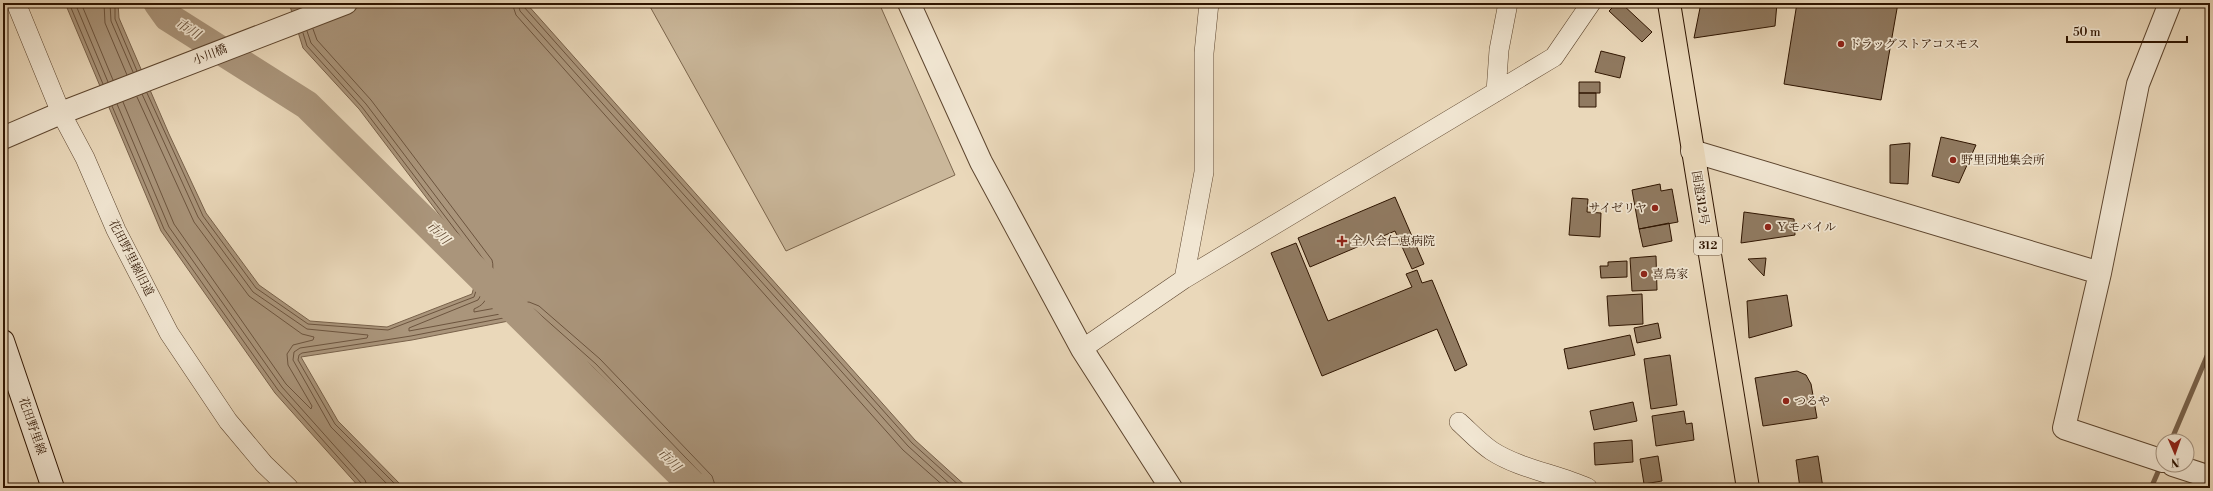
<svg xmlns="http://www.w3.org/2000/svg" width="2213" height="491" font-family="'Libre Bodoni','Noto Serif JP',serif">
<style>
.green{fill:#cab79a;stroke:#7c664d}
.water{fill:#aa957b;stroke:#78614a}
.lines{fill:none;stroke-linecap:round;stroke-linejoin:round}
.shore{stroke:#6c543e;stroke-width:1}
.stream{stroke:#78614a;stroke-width:5}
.river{stroke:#aa957b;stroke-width:29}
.building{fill:#907a61;stroke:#2e1400}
.minor-casing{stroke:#5d452e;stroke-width:20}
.tertiary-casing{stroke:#5d452e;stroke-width:24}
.secondary-casing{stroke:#2e1400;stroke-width:24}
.trunk-casing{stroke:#2e1400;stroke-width:24}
.minor{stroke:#f1e6d2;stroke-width:19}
.tertiary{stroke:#f1e6d2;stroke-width:22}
.secondary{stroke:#f1e6d2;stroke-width:22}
.trunk{stroke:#ead8ba;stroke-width:22}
.poi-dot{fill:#8f2418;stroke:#f1e6d2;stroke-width:1.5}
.labels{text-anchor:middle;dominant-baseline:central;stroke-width:3.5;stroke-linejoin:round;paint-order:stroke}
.shield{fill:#f1e6d2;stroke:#68533f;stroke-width:1}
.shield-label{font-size:11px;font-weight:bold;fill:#2e1400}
.poi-label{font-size:12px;fill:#2e1400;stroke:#f1e6d2;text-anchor:start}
.street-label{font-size:12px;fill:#2e1400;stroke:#f1e6d2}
.water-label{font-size:13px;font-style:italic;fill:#604831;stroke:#f1e6d2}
</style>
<rect width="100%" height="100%" fill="#ead8ba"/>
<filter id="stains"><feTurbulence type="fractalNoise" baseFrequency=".005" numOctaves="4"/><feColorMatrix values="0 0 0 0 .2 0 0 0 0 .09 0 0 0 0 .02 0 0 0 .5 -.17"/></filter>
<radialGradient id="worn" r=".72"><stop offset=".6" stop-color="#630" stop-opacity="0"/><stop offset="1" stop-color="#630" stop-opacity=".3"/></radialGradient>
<path class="green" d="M 648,3 L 879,3 L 955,175 L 786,251 Z"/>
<path class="water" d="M 65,3 L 118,3 L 119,18 L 169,134 L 206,213 L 259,285 L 310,321 L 387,327 L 472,294 L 479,267 L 359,109 L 303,48 L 289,3 L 526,3 L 915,440 L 968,488 L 702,488 L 590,370 L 529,317 L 412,340 L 301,357 L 338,421 L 404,488 L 360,488 L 275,393 L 161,231 Z"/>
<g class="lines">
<path class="shore" d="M 69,3 L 103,84
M 75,3 L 108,82
M 81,3 L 113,80
M 104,3 L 105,23 L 127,75
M 110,3 L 111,21 L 133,72
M 115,3 L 115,19 L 137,71
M 512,3 L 516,15 L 903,450 L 946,488
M 518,3 L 520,11 L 908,446 L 954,488
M 523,3 L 524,7 L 912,443 L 962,488
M 313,29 L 317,40 L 371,100 L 492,260 C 495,268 490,295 484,302 C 481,306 478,307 474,309 L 474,312 L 529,302 L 539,306 L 600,359 L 712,476 L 716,488
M 307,31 L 311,43 L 366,104 L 487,264 L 481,295 L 478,300 L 409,328 L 409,331 L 527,309 L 534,309 L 596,364 L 707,480 L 710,488
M 147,93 L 203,216 L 256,288 L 308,324 L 388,330 L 474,297 L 483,269 L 482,265 L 362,107 L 307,46 L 303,33
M 142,94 L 198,217 L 253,292 L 307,329 L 368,335 L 367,338 L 300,348 L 294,352 L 293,360 L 331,427 L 391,488
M 123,102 L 174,224 L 286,384 L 311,409 L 312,406 L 288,365 L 287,354 L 293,345 L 313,340 L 314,337 L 302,334 L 249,296 L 194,222 L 137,97
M 117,104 L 169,227 L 282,387 L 365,480 L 368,488
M 112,106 L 164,229 L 278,390 L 362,484 L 363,488
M 399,488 L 335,424 L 298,360 L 299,355 L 302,353 L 411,336 L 529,313 L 593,367 L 704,484 L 705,488"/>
<path class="stream" d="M 2171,441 L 2210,349
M 2151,488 L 2161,465"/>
<path class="river" d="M 158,3 L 168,17 L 307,105 L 693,486 L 698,488"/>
</g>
<path class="building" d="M 1617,3 L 1621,3 L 1652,32 L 1642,42 L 1609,11 Z
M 1701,3 L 1777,3 L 1775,26 L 1694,38 Z
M 1797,3 L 1898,3 L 1881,100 L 1784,84 Z
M 1601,51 L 1625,57 L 1620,78 L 1595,72 Z
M 1579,82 L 1600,82 L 1600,93 L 1579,93 Z
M 1579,93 L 1596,93 L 1596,107 L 1579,107 Z
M 1941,137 L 1976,145 L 1959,183 L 1932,176 Z
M 1910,143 L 1908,184 L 1890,183 L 1890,145 Z
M 1660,184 L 1661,191 L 1672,189 L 1678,222 L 1639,229 L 1632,190 Z
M 1395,197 L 1424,264 L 1412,269 L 1395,231 L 1310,267 L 1298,238 Z
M 1572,198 L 1588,199 L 1587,212 L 1601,213 L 1600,237 L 1569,235 Z
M 1744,212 L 1794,219 L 1795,235 L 1741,243 Z
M 1669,223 L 1672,241 L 1643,247 L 1639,229 Z
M 1296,243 L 1328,321 L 1412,287 L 1406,274 L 1417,270 L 1422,283 L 1432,280 L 1467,365 L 1455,371 L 1437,329 L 1322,376 L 1271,253 Z
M 1656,256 L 1657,290 L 1632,291 L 1630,258 Z
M 1766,258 L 1764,276 L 1748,259 Z
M 1627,261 L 1627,277 L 1601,278 L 1600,266 L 1608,266 L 1608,262 Z
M 1642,294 L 1643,324 L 1609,326 L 1607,296 Z
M 1787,295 L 1792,326 L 1749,338 L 1747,301 Z
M 1658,323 L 1661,338 L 1637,343 L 1634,328 Z
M 1630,335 L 1635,355 L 1568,369 L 1564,349 Z
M 1670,355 L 1677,405 L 1651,409 L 1644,359 Z
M 1797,371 L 1806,375 L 1811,384 L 1817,418 L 1763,426 L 1755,378 Z
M 1633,402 L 1637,421 L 1594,430 L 1590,411 Z
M 1684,411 L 1686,424 L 1692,423 L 1694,440 L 1656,446 L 1652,416 Z
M 1632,440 L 1633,462 L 1595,465 L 1594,443 Z
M 1658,456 L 1662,481 L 1644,484 L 1640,459 Z
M 1818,456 L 1823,488 L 1800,488 L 1796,460 Z
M 1828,485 L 1844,488 L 1827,488 Z"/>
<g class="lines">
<defs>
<path id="minor" d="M 16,3 L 61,113 L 85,158 L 116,230 L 169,333 L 228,421 L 264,464 L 289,488
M 1496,92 L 1499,50 L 1508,3
M 1184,279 L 1204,172 L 1204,53 L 1209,3
M 1082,349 L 1184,279 L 1554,57 L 1591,3
M 1459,422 C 1470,432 1480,443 1492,451 C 1520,469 1557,474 1588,488"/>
<path id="tertiary" d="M 909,3 L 981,162 L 1082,349 L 1171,488
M 3,138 L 61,113 L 346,3
M 1692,151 L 2100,273
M 2163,461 L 2064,428 L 2100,273 L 2138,84 L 2170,3
M 2173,465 L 2210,477"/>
<path id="secondary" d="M 3,341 L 53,488"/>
<path id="trunk" d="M 1669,3 L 1748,488"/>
</defs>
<use href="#minor" class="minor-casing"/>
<use href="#tertiary" class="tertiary-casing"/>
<use href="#secondary" class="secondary-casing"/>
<use href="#trunk" class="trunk-casing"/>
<use href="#minor" class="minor"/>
<use href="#tertiary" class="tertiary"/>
<use href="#secondary" class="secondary"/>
<use href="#trunk" class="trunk"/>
</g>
<g class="poi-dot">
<circle cx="1841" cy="44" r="4"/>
<circle cx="1953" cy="160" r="4"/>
<circle cx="1655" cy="208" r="4"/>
<circle cx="1768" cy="227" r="4"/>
<path d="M1340 235h4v4h4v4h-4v4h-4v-4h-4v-4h4z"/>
<circle cx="1644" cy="274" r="4"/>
<circle cx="1786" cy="401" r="4"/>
</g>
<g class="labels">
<rect class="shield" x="1694" y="237" width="28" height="18" rx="3"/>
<g class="shield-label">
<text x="1708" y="246">312</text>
</g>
<g class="poi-label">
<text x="1849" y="44">ドラッグストアコスモス</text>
<text x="1961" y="160">野里団地集会所</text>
<text x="1647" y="208" text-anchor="end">サイゼリヤ</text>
<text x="1776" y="227">Ｙモバイル</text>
<text x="1351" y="241">全人会仁恵病院</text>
<text x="1652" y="274">喜鳥家</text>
<text x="1794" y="401">つるや</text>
</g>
<g class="street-label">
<text transform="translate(210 55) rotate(-21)">小川橋</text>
<text transform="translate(1700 198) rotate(81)">国道312号</text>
<text transform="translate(131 258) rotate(63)">花田野里線旧道</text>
<text transform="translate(32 426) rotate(71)">花田野里線</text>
</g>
<g class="water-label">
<text transform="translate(188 29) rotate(32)">市川</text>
<text transform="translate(438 233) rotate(44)">市川</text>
<text transform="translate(669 460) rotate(44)">市川</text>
</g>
</g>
<rect width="2213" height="491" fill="none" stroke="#ead8ba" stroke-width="16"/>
<rect x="4" y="4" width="2205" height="483" fill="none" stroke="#2e1400" stroke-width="2"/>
<rect x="8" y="8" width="2197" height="475" fill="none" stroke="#2e1400"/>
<g transform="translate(2175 453) rotate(178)"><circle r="19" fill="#f1e6d2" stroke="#a3927e"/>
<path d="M0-3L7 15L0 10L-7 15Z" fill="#8f2418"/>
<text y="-6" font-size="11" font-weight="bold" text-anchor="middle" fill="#2e1400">N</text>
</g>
<path d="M2067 36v6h120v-6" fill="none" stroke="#2e1400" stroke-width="2"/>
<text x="2073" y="36" font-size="12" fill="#2e1400" stroke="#f1e6d2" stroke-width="3" paint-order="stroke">50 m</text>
<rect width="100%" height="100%" filter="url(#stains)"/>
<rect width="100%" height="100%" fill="url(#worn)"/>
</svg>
